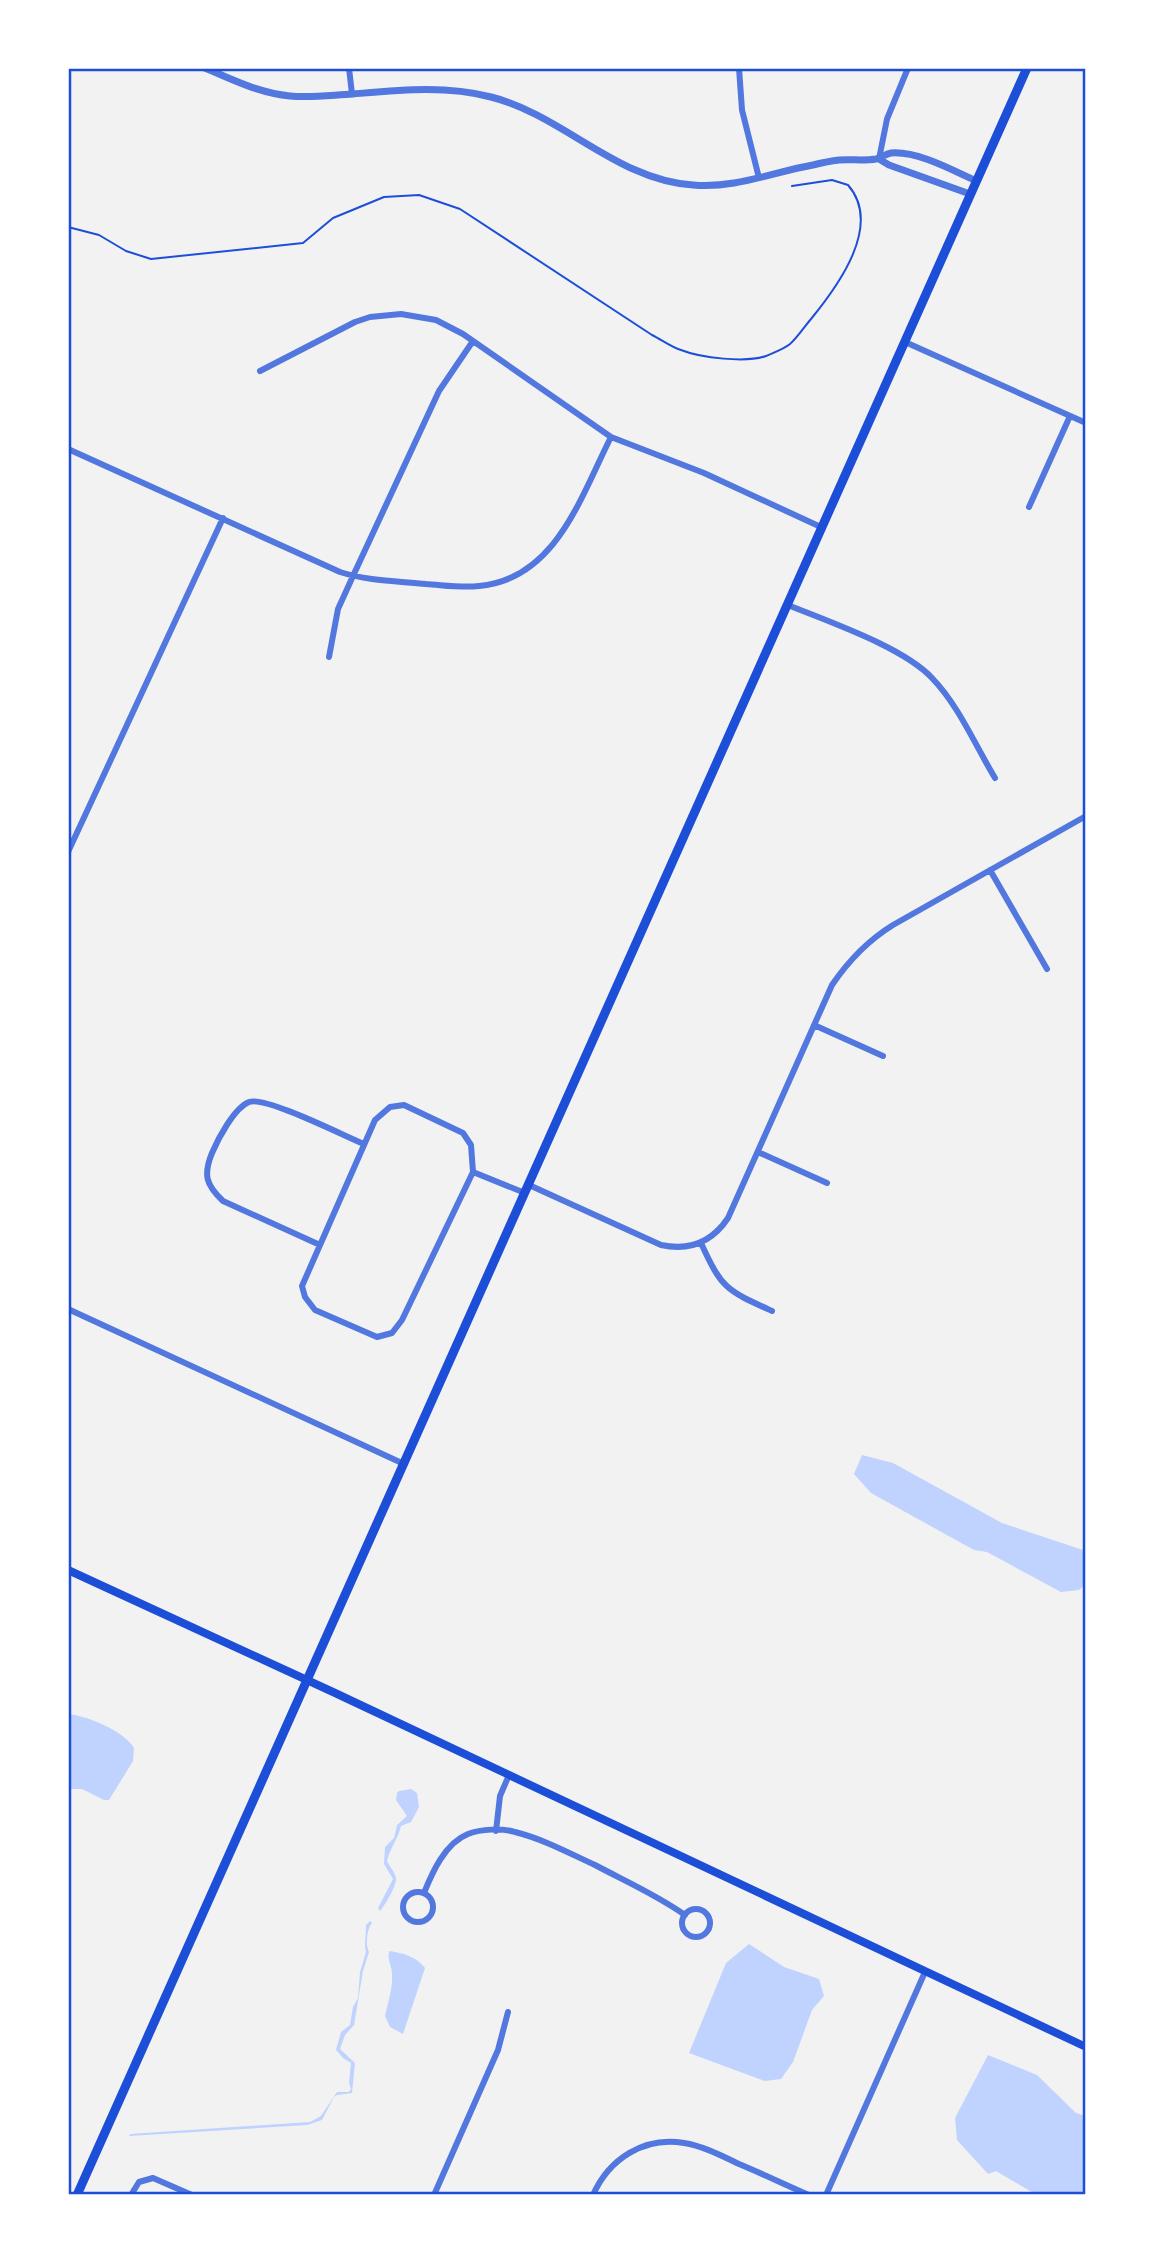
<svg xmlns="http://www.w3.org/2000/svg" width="1154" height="2263" font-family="'Archivo Narrow',sans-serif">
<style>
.water{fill:#bfd3fe}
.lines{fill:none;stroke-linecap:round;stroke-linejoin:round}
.path{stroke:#1d4ed8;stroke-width:2}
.minor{stroke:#5277de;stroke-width:6}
.tertiary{stroke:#5277de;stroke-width:7}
.secondary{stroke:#1d4ed8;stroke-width:8}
.primary{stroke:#1d4ed8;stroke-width:9}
.neatline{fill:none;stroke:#1d4ed8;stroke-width:2.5}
</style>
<rect width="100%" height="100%" fill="#f2f2f2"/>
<path class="water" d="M 862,1455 L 893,1463 L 1002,1523 L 1086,1551 L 1086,1584 L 1079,1590 L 1061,1592 L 987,1552 L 974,1550 L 871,1493 L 854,1474 Z
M 68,1714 C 88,1716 124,1731 134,1748 L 133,1761 L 109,1800 L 104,1800 L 82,1789 L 71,1789 L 68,1786 Z
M 411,1789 L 417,1793 L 419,1807 L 411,1822 L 401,1826 C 398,1839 390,1848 387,1861 C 389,1866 395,1872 396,1878 C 397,1885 385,1905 380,1911 L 378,1908 L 393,1879 L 384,1864 L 385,1847 L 394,1838 L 397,1825 L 407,1816 L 396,1800 L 397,1793 L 399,1791 Z
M 370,1921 L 372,1923 C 367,1928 365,1946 369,1952 L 363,1971 L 354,2025 L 345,2035 L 340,2049 L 355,2063 L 352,2093 L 337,2095 L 334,2097 L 322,2120 L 307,2125 L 129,2136 L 130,2134 L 310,2122 L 321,2116 L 337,2092 L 349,2092 L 351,2089 L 349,2083 L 351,2063 L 343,2058 L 336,2050 L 341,2032 L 350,2025 L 353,2007 L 358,1998 L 360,1972 L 366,1952 L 365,1947 L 366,1925 Z
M 749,1944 L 784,1967 L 819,1979 L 824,1996 L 812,2010 L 793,2062 L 781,2079 L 765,2081 L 689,2053 L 726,1963 Z
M 389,1951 C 403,1953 417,1957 425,1968 L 403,2034 L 390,2027 L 385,2016 C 388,2002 393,1988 392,1974 C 392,1965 387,1961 389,1951 Z
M 988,2055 L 1037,2075 L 1076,2113 L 1086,2116 L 1086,2195 L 1037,2195 L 996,2171 L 988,2174 L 957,2140 L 955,2118 Z"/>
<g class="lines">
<path class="path" d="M 68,227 L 99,235 L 126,251 L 151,259 L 303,243 L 333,218 L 384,197 L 419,195 L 460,209 L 652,335 C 662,340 671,347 681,350 C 701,358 746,363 766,356 C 773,353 784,349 790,344 C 798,337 804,327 811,319 C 838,286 883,225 848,185 L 832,180 L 792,186"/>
<path class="minor" d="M 349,68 L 352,94
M 739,68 L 742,110 L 759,178
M 879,159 L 887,119 L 908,68
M 905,342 L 1086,423
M 260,371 L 355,322 L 370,317 L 401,314 L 436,320 L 463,334 L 611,437 L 704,473 L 823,528
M 68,449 L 340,572 C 368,581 397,581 426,584 C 443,585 461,588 479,586 C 556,579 581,496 611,437
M 1029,507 L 1070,416
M 788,605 C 829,622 903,647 932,678 C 959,706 975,745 995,778
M 329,657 L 338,609 L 353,576 L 439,391 L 473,341
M 68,852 L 223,518
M 990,870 L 1047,969
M 814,1025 L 883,1056
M 758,1152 L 827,1183
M 473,1172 L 402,1320 L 392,1333 L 377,1337 L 315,1310 L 305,1297 L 302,1286 L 375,1120 L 390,1107 L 404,1105 L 463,1133 L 471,1145 L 473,1172 L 525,1193
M 529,1185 L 661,1245 C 689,1251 712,1242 728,1218 L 832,985 C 849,960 867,941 893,925 L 1086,816
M 701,1243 C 722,1289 726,1290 772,1311
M 320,1245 L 223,1201 C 206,1185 203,1175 212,1153 C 218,1139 234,1108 249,1102 C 266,1096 344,1136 364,1144
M 68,1309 L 404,1464
M 496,1831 L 500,1796 L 509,1775
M403 1907a15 15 0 1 1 30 0a15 15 0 1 1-30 0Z
M 424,1893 C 432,1873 445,1843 468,1834 C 481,1829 502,1828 515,1832 C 543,1839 569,1853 595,1865 C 625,1881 657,1895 685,1915
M682 1923a14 14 0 1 1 28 0a14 14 0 1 1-28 0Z
M 131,2195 L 139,2182 L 153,2178 L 192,2195
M 434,2195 L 498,2050 L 508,2012
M 593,2195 C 609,2159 644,2136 684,2143 C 703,2146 722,2156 739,2164 C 763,2174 786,2185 809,2195
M 826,2195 L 925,1972"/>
<path class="tertiary" d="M 205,68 C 233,80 259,93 290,96 C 311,98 332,95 353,94 C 399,90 446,85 491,97 C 563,115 616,180 693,185 C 734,189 773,172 813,165 C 821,163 830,161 839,160 C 851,159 864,161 876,159 C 881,158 885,154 891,153 C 918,151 952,170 976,181
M 879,159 L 889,165 L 970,194"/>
<path class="secondary" d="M 68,1570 L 333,1692 L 1086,2047"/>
<path class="primary" d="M 77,2195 L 1027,68"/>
</g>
<rect width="1154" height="2263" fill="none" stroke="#ffffff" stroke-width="140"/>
<rect x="70" y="70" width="1014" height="2123" class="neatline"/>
</svg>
